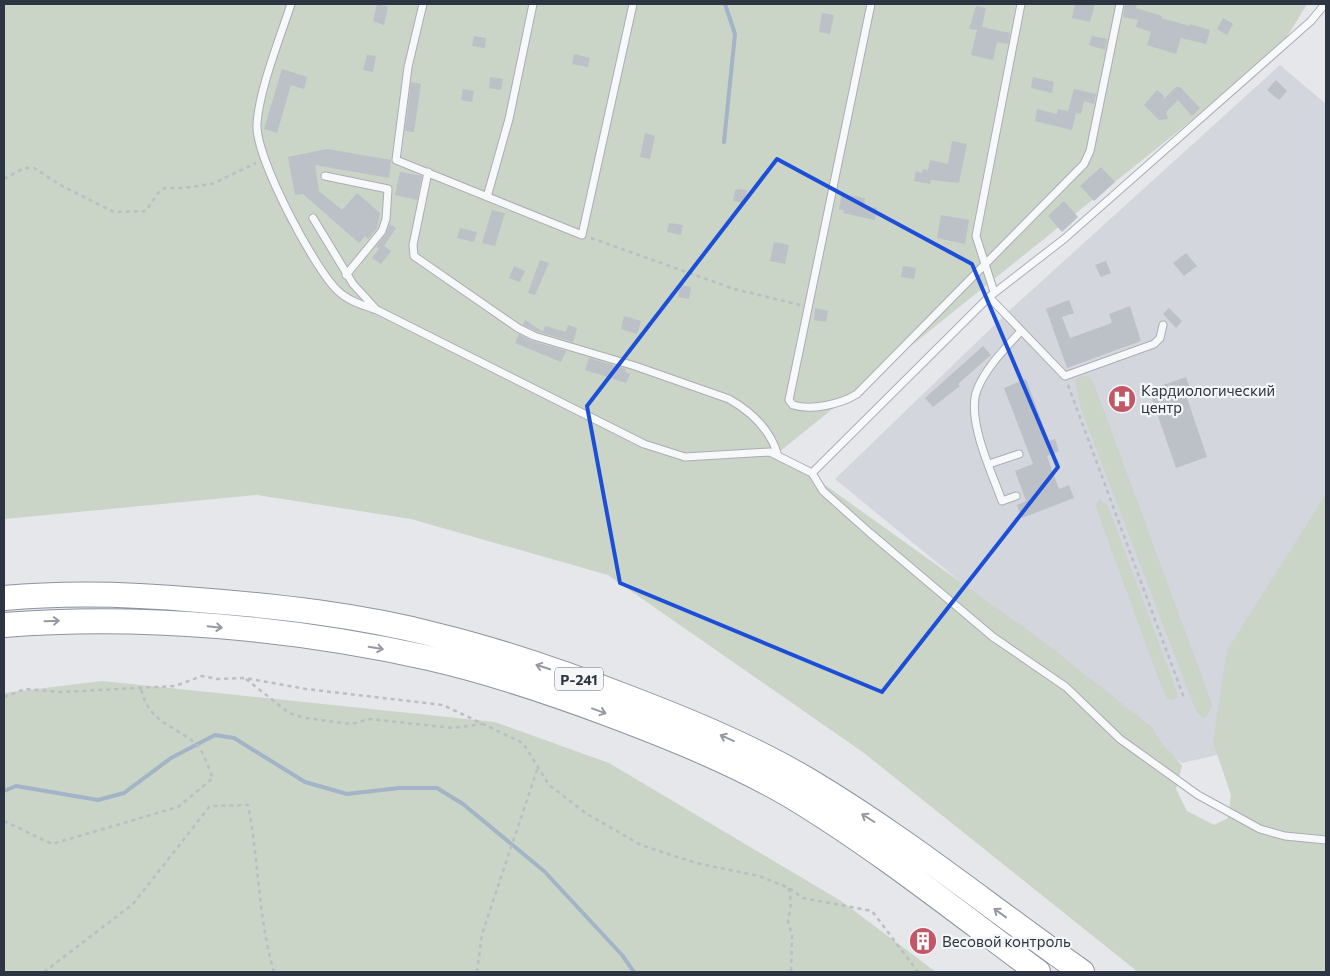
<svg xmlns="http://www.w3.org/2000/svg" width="1330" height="976" font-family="Commissioner,sans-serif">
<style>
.built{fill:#d3d6dd}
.green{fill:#cad4c7}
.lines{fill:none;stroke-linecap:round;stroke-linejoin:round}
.stream{stroke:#a4b4c7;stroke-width:4}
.building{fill:#bcc0c7}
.service-casing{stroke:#aaaeb5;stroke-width:9}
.trunk-casing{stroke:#8d94a0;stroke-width:26}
.path{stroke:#bbbec3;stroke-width:2.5;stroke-dasharray:4 4;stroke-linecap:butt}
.service{stroke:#f7f8fa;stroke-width:7}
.trunk{stroke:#fff;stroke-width:24}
.oneway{stroke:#969aa0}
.marked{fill:none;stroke:#1d4ed8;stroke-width:4;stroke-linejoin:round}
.labels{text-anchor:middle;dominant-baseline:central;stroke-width:4.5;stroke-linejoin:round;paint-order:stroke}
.shield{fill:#f4f6f8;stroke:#696f79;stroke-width:1}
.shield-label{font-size:14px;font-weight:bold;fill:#2e3542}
.poi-label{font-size:15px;fill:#2e3542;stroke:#f4f6f8;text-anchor:start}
</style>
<rect width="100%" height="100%" fill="#e5e7eb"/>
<path class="built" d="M 1280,65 L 1326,104 L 1326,565 L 1217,755 L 1182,763 L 835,479 L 1011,309 Z"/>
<path class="green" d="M 4,4 L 1307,4 L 1279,50 L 779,452 L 1044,642 L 1153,728 C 1158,744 1173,752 1182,766 L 1176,789 L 1187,811 L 1214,825 L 1228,818 L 1231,795 L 1213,742 L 1227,650 L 1326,494 L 1326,972 L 1138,972 L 864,753 L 608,575 L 411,519 L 257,495 L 4,519 Z
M 1080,376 L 1086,376 L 1093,381 L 1212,704 L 1208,715 L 1203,719 L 1196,711 L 1192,701 L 1081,409 L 1075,380 Z
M 1099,499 L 1108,506 L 1177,692 L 1177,698 L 1172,700 L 1167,698 L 1160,683 L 1099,516 L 1096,505 Z
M 102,681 L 495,722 L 609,763 L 841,901 L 936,972 L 4,972 L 4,693 Z"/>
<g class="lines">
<path class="stream" d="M 724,142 L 735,34 L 725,4
M 4,791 L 16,786 L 98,800 L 124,793 L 171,758 L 215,735 L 234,738 L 305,782 L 347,794 L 399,788 L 437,788 L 463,804 L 544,871 L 622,955 L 634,972"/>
</g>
<path class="building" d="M 377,4 L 388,7 L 384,25 L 373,21 Z
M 1075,4 L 1095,4 L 1090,22 L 1072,18 Z
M 1125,4 L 1137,4 L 1136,8 L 1162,16 L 1161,18 L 1190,26 L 1190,24 L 1210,30 L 1206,44 L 1181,38 L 1176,54 L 1147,45 L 1151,32 L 1136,27 L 1138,20 L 1123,17 Z
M 976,6 L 986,8 L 982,27 L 1010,33 L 1008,44 L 997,42 L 993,60 L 971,55 L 977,30 L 969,29 Z
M 822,13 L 834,15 L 830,34 L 819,32 Z
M 1223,18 L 1233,24 L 1227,35 L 1217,29 Z
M 474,36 L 486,38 L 485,48 L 472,46 Z
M 1092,36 L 1107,39 L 1105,50 L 1089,45 Z
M 574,54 L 590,58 L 588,67 L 572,64 Z
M 367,55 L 376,56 L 373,72 L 363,70 Z
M 282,69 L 307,77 L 304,89 L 291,85 L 277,133 L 264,129 Z
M 490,77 L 503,79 L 501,90 L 489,88 Z
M 1033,77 L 1054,82 L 1052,93 L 1031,88 Z
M 1276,80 L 1287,91 L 1279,100 L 1267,90 Z
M 411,82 L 421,84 L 414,132 L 405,131 Z
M 1176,87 L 1180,87 L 1200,108 L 1192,116 L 1178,100 L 1166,112 L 1168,119 L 1159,120 L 1144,105 L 1157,90 L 1164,96 L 1163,100 Z
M 463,89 L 474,91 L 472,102 L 461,100 Z
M 1074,89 L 1096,94 L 1094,104 L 1084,101 L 1081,114 L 1068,111 Z
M 1037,109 L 1057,114 L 1058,109 L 1076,113 L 1072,130 L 1035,121 Z
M 645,133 L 655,136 L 650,159 L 640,157 Z
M 952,141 L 967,144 L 959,183 L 931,180 L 930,184 L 914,181 L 916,171 L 922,173 L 923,169 L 928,170 L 930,160 L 948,164 Z
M 327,149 L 391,160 L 389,178 L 315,165 L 319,191 L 342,210 L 357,193 L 380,213 L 377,228 L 368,239 L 365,236 L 359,243 L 303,194 L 295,195 L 288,157 Z
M 1101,167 L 1115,182 L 1094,201 L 1080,186 Z
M 400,172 L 422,176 L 417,200 L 395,195 Z
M 738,189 L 747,190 L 745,203 L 733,201 L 735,190 Z
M 842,194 L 865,198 L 864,206 L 877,208 L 875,220 L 843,213 L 844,210 L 839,209 Z
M 1064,201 L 1078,217 L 1062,232 L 1048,216 Z
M 492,210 L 505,213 L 495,246 L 482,243 Z
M 941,215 L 969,220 L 965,244 L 937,238 Z
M 669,223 L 683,225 L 681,235 L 667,232 Z
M 390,224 L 396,228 L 384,246 L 391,251 L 381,264 L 372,258 L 379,249 L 376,246 L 386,234 Z
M 460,228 L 477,232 L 474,242 L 457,238 Z
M 774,242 L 789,245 L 785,264 L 770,261 Z
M 1186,253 L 1197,266 L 1184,276 L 1173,263 Z
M 540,260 L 549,263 L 535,295 L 528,293 Z
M 1106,261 L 1111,273 L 1101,277 L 1095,265 Z
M 514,266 L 525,271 L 520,282 L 509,278 Z
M 903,266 L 916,268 L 914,279 L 901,277 Z
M 680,285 L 691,287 L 689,299 L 678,297 Z
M 1069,300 L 1074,313 L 1062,317 L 1070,338 L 1112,323 L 1109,314 L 1130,306 L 1141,341 L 1067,368 L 1046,309 Z
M 815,308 L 828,311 L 826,322 L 814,320 Z
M 1169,308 L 1182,321 L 1176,328 L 1163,314 Z
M 624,316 L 641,321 L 637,334 L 621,329 Z
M 525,320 L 543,332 L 545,326 L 566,332 L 568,325 L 577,328 L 573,342 L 536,331 L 523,325 Z
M 519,334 L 532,341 L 566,351 L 561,362 L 515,343 Z
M 983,346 L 991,355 L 958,384 L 960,386 L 933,407 L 925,398 Z
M 589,358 L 626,369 L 625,372 L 630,374 L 626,383 L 585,370 Z
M 1186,377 L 1193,396 L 1187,398 L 1207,457 L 1176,468 L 1149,390 Z
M 1026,379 L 1049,441 L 1055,439 L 1059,451 L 1047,456 L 1059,489 L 1069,485 L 1074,498 L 1022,518 L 1017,505 L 1026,501 L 1015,471 L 1033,464 L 1004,388 Z"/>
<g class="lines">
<defs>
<path id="service" d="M 291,4 C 280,38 259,90 257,124 C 255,157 313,266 337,290 C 348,301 362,305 377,310 L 644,444 L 685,457 L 770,452 L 812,473 L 823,491 L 870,533 L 993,637 L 1066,687 L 1120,739 L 1198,795 L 1260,829 L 1285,836 L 1326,840
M 423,4 L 408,67 L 396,160 L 582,235 L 633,4
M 871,4 L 789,400 L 793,405 C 811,411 841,404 857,394 L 1084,164 L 1090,151 L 1120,4
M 428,172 L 413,245 L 414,256 L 518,328 L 534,336 L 635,366 L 729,399 C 752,412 771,431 778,456
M 325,176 L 388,189 L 386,219 L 382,231 L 346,275
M 487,197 L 509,119 L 533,4
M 313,218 L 353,284 L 375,308
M 994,292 L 976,236 L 1021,4
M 989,297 L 1064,239 L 1311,21 L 1325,4
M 989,464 L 1019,454
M 812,473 L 989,297 L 1065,376 L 1154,344 L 1160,338 L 1163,325
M 1016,496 L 1002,501 C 992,473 966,419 977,390 C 986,367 1005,349 1021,331"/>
<path id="trunk" d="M 4,598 C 68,592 133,594 198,600 C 277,606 358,615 436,635 C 502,651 568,674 632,699 C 692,722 752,747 808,780 C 904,837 991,908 1082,972
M 4,625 C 143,614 293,628 429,658 C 491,672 552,693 611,715 C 672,738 734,763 791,796 C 877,848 957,912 1038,972"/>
</defs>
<use href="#service" class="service-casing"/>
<use href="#trunk" class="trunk-casing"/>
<path class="path" d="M 4,179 L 24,168 L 34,168 L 62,186 L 114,212 L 146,211 L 158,193 L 165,188 L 183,188 L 212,184 L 256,163
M 591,238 L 734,289 L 800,305
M 1068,385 L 1184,698
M 246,679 L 289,713 L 305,718 L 351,724 L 370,719 L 452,728 L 482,724
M 4,697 L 25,689 L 62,692 L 175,686 L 202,676 L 217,679 L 245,678 L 306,689 L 443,705 L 523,743 L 549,785 L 587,814 L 641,845 L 696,863 L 759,876 L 789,888 L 803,898 L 872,911 L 918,972
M 4,821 L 52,844 L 178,807 L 213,778 C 208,769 204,751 196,744 C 173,724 148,723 141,688
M 789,888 L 791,903 L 788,922 L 792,935 L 791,972
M 44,972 L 133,904 L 210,806 L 248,805 C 259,860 258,919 274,972
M 477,972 L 482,934 L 538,767"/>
<use href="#service" class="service"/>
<use href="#trunk" class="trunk"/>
</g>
<defs><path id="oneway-shaft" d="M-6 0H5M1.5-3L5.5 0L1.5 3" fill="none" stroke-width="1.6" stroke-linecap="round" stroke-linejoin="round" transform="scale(1.25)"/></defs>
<g class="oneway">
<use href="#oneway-shaft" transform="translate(52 621) rotate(-2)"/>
<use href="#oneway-shaft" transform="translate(215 627) rotate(6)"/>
<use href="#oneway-shaft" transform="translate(376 648) rotate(10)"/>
<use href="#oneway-shaft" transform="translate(543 667) rotate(-162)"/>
<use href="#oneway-shaft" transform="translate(599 711) rotate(20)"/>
<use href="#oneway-shaft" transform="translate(727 738) rotate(-156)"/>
<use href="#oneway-shaft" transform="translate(868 818) rotate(-148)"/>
<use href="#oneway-shaft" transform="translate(1000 913) rotate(-144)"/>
</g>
<path class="marked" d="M 777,159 L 972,264 L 1058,467 L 882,692 L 620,583 L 587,406 Z"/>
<defs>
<symbol id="hospital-disc" viewBox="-11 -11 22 22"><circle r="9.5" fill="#c25765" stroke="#f4f6f8"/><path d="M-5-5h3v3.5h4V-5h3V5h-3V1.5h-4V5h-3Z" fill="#fff"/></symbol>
<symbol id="building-disc" viewBox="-11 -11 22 22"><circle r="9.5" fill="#c25765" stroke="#f4f6f8"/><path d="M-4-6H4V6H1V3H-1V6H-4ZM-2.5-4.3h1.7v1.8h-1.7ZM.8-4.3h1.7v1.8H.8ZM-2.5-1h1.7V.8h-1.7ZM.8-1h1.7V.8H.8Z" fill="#fff"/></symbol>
</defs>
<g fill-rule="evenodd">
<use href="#hospital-disc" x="1106" y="383" width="32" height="32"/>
<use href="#building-disc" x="907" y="925" width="32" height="32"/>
</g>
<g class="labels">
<rect class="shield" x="555" y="667.5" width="48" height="23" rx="4"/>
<g class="shield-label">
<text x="579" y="679">Р-241</text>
</g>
<g class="poi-label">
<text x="1141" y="390">Кардиологический<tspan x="1141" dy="17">центр</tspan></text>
<text x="942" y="941">Весовой контроль</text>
</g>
</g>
<rect width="1330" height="976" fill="none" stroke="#2e3542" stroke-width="10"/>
</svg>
